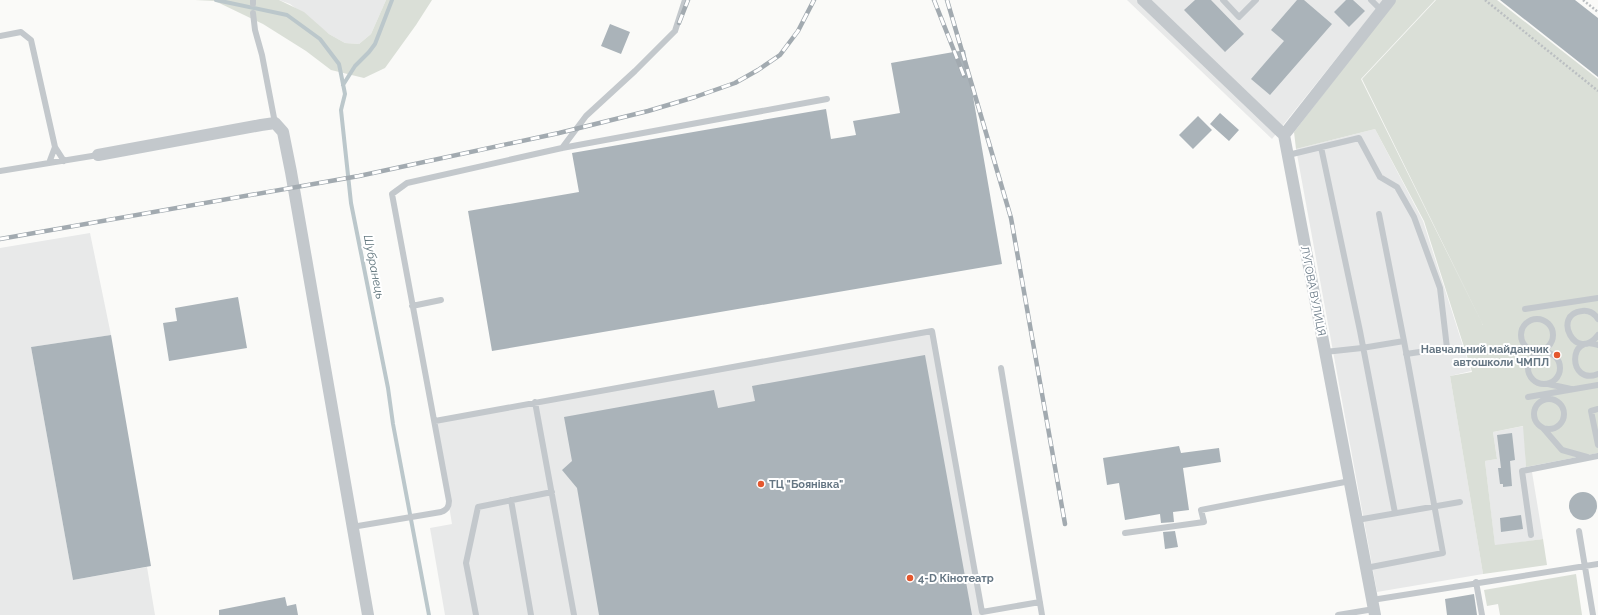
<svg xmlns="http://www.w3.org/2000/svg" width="1598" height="615" font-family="Raleway,sans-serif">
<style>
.built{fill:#e8e9e9}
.green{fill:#dadfd7}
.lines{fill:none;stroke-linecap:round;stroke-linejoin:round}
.stream{stroke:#bbc7cb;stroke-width:4}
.building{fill:#aab3b9}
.path{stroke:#bbbfc2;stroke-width:2.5;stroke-dasharray:2 2;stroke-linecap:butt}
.lane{stroke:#c3c8cc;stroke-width:6}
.street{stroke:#c3c8cc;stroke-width:12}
.rail-casing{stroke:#a2aab0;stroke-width:4.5}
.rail{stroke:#fff;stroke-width:3;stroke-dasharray:9;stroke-linecap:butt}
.poi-dot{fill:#e4572e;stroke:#fff;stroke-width:1.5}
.labels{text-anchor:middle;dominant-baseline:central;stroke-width:4;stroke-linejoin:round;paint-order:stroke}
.street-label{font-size:11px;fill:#657683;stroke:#fff}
.poi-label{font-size:11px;font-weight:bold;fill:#657683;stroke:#fff;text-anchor:start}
.water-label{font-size:12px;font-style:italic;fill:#60757c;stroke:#fff}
</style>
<rect width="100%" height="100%" fill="#fafaf8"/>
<path class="built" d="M 279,0 L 386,0 L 371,34 L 359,44 L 345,43 L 329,34 L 290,4 Z
M 1127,0 L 1383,0 L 1272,139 Z
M 1375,129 L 1423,221 L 1471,371 L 1450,376 L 1483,574 L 1377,592 L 1296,149 Z
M 90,233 L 111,335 L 31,347 L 73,580 L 147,567 L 155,615 L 0,615 L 0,248 Z
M 932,331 L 983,615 L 445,615 L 430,528 L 452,524 L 435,421 Z
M 1524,426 L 1526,467 L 1531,466 L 1543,539 L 1495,546 L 1485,461 L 1497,459 L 1493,432 Z"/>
<path class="green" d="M 195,0 L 279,0 L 304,12 L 329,34 L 345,43 L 359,44 L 371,34 L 386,0 L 432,0 L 416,25 L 385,68 L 364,78 L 331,70 L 306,51 L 263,24 L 215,1 Z
M 1396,0 L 1435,0 L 1361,79 L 1483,325 L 1362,79 L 1436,0 L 1497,0 L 1598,79 L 1598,453 L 1526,467 L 1523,426 L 1493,432 L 1497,459 L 1485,461 L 1495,545 L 1543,539 L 1547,565 L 1483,574 L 1450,376 L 1472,372 L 1424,221 L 1375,129 L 1296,149 L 1294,132 Z
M 1576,574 L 1582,615 L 1500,615 L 1498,604 L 1487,606 L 1484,590 Z"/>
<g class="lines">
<path class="stream" d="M 216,0 L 287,15 L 320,39 L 339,64 L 345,94 L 341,110 L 351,203 L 388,388 L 393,424 L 429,615
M 343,85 L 355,66 L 369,52 L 375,44 L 392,0"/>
</g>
<path class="building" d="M 1195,0 L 1211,0 L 1244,34 L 1225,52 L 1184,10 Z
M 1297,0 L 1304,0 L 1332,24 L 1270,95 L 1251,79 L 1284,41 L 1271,30 Z
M 1346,0 L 1353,0 L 1365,11 L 1349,27 L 1334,12 Z
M 1500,0 L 1575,0 L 1598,18 L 1598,77 Z
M 610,24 L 630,32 L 621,54 L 601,46 Z
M 965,50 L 1002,264 L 492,351 L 468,211 L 579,192 L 572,153 L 826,109 L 831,139 L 856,135 L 853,121 L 900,113 L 891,63 Z
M 1220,113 L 1239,130 L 1229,141 L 1210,124 Z
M 1198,116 L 1212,130 L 1193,149 L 1179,135 Z
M 238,297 L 247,348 L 169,361 L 163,323 L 177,321 L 175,308 Z
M 111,335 L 151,566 L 73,580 L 31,347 Z
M 925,355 L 972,615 L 599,615 L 577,488 L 562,470 L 572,461 L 564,417 L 714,390 L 718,408 L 755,401 L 752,386 Z
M 1512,433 L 1515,460 L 1510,461 L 1512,486 L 1503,487 L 1503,484 L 1500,484 L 1498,468 L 1501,468 L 1497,435 Z
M 1179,446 L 1181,453 L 1219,448 L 1221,462 L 1183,468 L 1189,510 L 1173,512 L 1174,522 L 1161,523 L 1160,514 L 1125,520 L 1119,483 L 1107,485 L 1103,458 Z
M1569 506a14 14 0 1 1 28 0a14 14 0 1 1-28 0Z
M 1521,515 L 1523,529 L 1501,532 L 1500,518 Z
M 1175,531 L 1178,547 L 1165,549 L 1163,532 Z
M 1474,594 L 1477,615 L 1447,615 L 1445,599 Z
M 285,597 L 287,606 L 296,604 L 298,615 L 219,615 L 219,610 Z"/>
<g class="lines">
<path class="path" d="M 1485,0 L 1598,91
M 1583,0 L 1598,12"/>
<path class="lane" d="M 1223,0 L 1239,17 L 1256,0
M 1371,0 L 1382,11
M 253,4 L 253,0
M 253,13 L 255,30 L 262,55 L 275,123
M 0,36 L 21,32 L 31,40 L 55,147 L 49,163
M 55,147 L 64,161
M 1321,147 L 1360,331 L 1395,513
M 562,148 L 586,116 L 635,71 L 675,31 L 685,0
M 1288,155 L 1359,138 L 1380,177 L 1397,187 L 1414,217 L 1440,288 L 1447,348 L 1406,354
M 0,171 L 98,155
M 412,306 L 441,300
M 1525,309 L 1598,298
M1521 335a16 16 0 1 1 32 0a16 16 0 1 1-32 0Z
M 1598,319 C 1594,313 1589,310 1582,311 C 1551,314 1576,364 1598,335
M 1598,345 C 1567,333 1568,386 1598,374
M1528 368a16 16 0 1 1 32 0a16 16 0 1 1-32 0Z
M 1325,352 L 1362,348 L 1404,341
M 1001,368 L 1042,615
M 1548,384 L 1571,389
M 1528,397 L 1598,385
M1534 414a15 15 0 1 1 30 0a15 15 0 1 1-30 0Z
M 535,402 L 574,615
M 1598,409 L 1591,411 L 1598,445
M 435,421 L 932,331 L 982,612 L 1040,602
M 1543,428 L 1562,450 L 1587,457
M 511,500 L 531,615
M 1357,520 L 1460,502
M 352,527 L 441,512 C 447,510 449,507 449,501 L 392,194 L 407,183 L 562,148 L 827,99
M 1579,531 L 1593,615
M 1125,533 L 1204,522 L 1201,510 L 1350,481
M 1531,535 L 1522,471 L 1598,456
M 1366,568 L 1443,553 L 1404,341 L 1379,214
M 1476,582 L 1482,615
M 1372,600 L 1598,564
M 476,615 L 466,563 L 478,507 L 552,492
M 1338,615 L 1374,609"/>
<path class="street" d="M 1143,0 L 1284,135
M 98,155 L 261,125 L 275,123 L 283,132 L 291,172 L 368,615
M 1375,615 L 1284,135 L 1390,0"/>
<defs>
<path id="rail" d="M 934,0 L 964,76
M 947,0 L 1011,218 L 1065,524
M 679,23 L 688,0
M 0,239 L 359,176 L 559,133 L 648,111 L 695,97 L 735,83 L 758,70 L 780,55 L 798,31 L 814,0"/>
</defs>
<use href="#rail" class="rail-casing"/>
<use href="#rail" class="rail"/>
</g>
<g class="poi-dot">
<circle cx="1557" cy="355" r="4"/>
<circle cx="761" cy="484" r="4"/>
<circle cx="910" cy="578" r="4"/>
</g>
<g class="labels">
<g class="street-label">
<text transform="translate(1313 291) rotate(79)">ЛУГОВА ВУЛИЦЯ</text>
</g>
<g class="poi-label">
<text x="1549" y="349" text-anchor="end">Навчальний майданчик<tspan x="1549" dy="13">автошколи ЧМПЛ</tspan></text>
<text x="769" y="484">ТЦ "Боянівка"</text>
<text x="918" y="578">4-D Кінотеатр</text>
</g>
<g class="water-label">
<text transform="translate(374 267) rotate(79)">Шубранець</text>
</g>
</g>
</svg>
